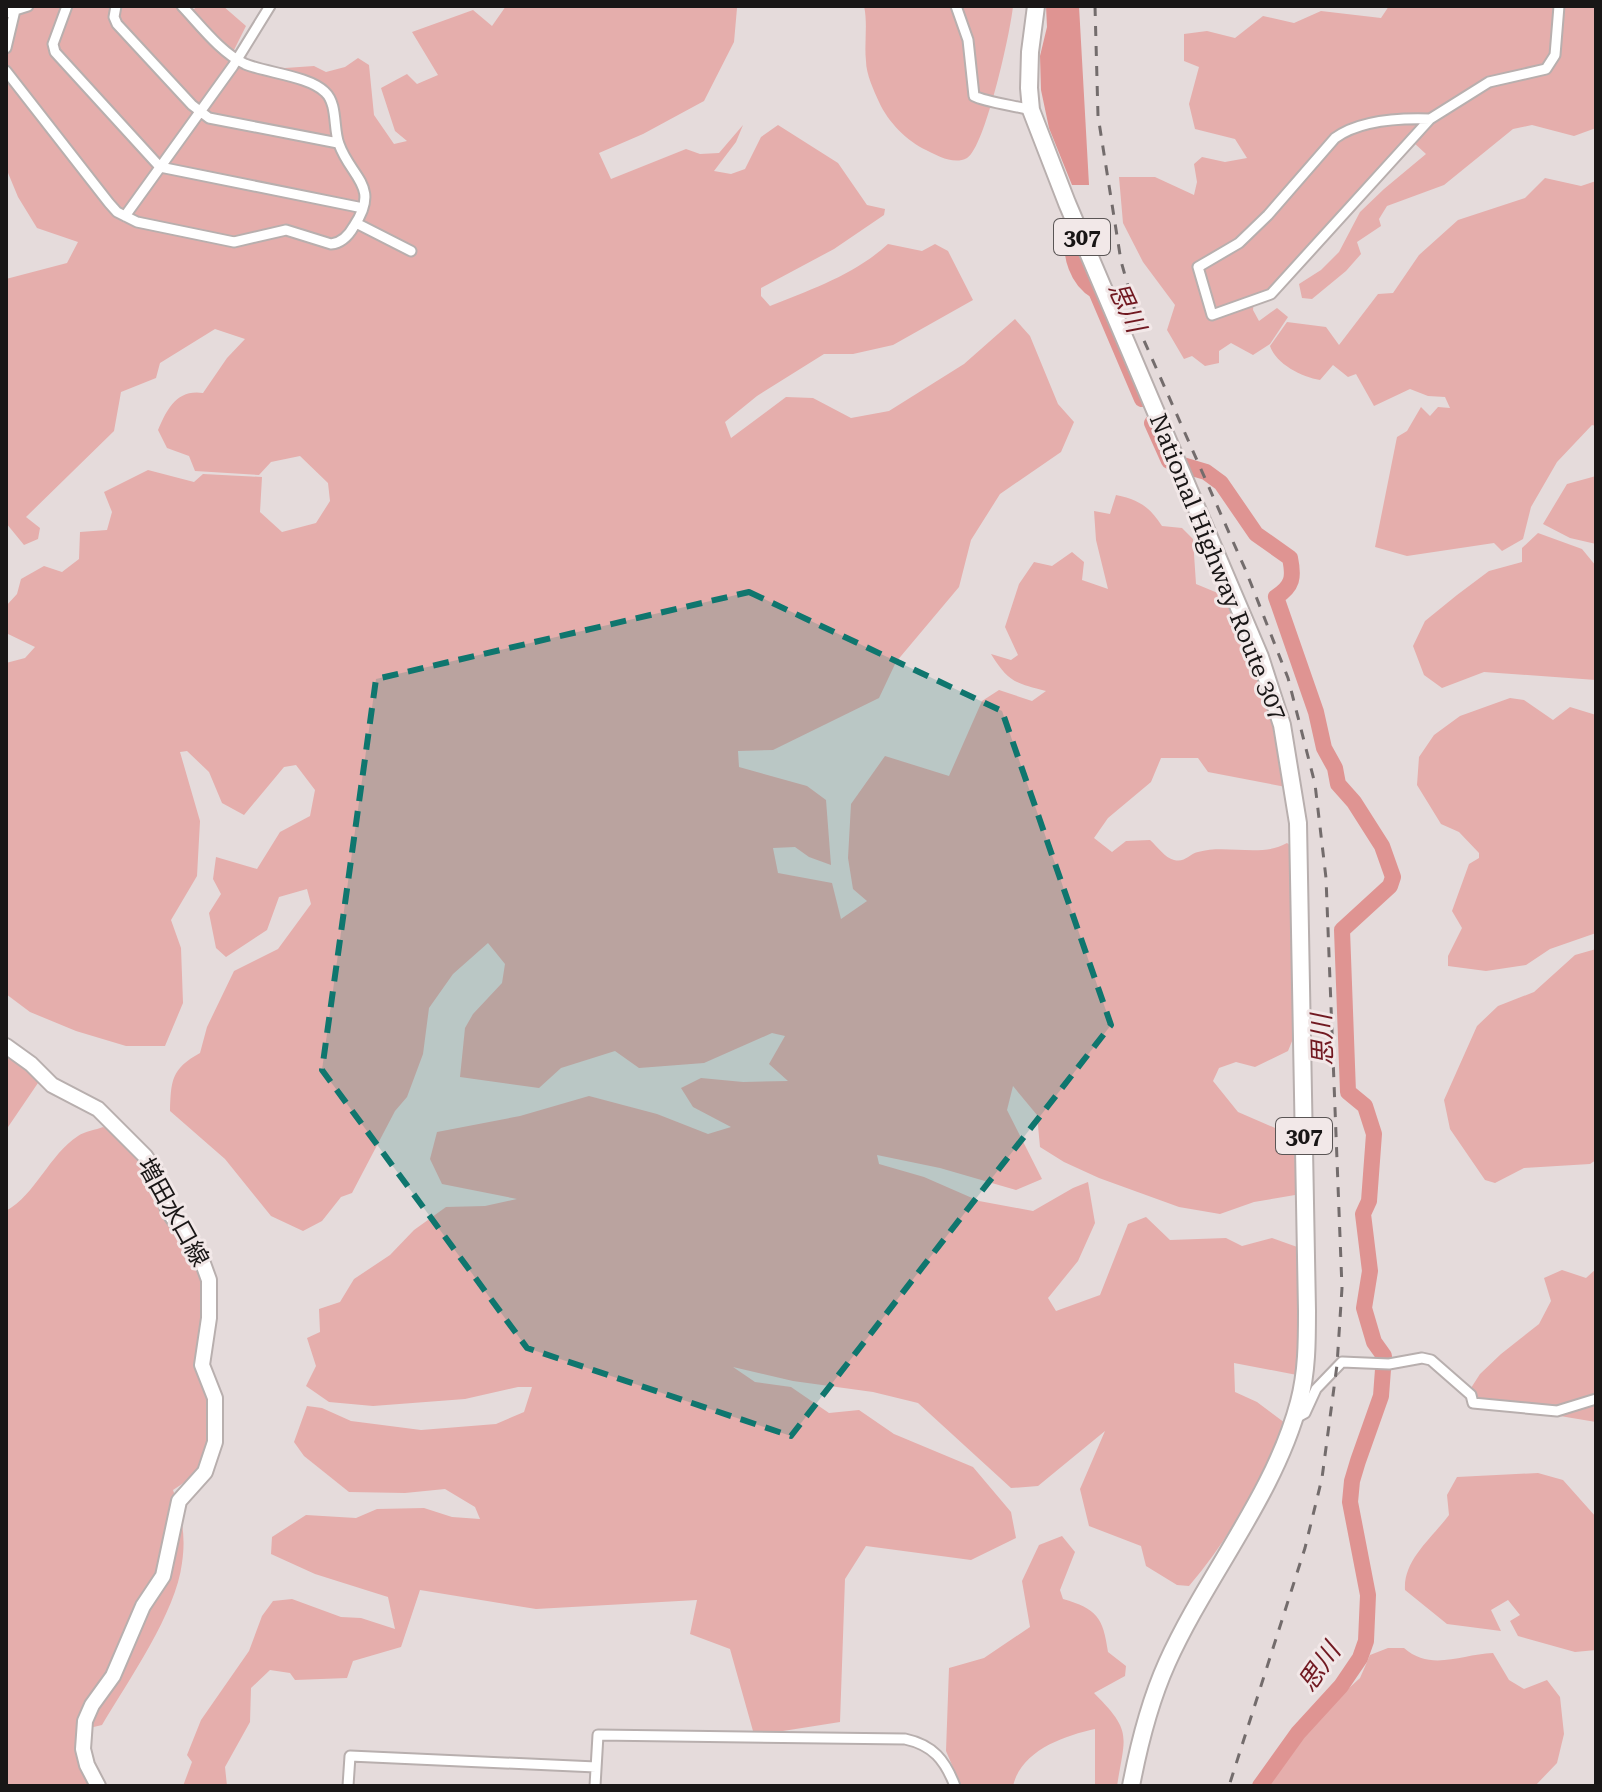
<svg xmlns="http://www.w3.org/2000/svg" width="1602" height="1792" font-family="'Roboto Serif','Noto Sans JP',serif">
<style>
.green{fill:#e5aeac}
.water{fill:#df9492}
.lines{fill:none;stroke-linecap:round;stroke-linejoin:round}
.river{stroke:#df9492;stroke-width:16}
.minor-casing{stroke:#b8afae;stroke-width:13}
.secondary-casing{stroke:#b8afae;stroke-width:18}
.trunk-casing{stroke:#b8afae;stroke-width:20}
.minor{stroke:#fff;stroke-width:9}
.secondary{stroke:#fff;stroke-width:14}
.trunk{stroke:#fff;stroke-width:16}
.rail{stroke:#736c6c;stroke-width:3;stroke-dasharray:10 10;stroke-linecap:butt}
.marked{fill:#0f766e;fill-opacity:0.2;stroke:#0f766e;stroke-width:6;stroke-dasharray:16 10;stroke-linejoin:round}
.labels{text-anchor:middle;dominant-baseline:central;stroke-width:6;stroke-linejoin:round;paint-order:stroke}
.shield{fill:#f2e8e8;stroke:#5a5555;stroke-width:2}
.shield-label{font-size:22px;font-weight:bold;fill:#191616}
.street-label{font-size:24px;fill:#191616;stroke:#f2e8e8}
.water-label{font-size:26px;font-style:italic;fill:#711921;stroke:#f2e8e8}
</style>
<rect width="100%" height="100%" fill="#e5dbdb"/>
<path class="green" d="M 6,6 L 183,6 L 194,9 L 198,6 L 223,6 L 246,26 L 228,62 L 285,68 L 314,66 L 326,72 L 345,67 L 358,58 L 369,65 L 374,115 L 394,144 L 407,141 L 395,131 L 381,88 L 407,74 L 417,84 L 438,75 L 412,32 L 473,10 L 492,26 L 506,6 L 737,8 L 734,42 L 704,101 L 643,134 L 599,153 L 611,179 L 686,149 L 700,154 L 719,153 L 743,125 L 736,142 L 714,171 L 731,174 L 745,169 L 761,137 L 778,125 L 838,163 L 867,205 L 885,209 L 884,215 L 834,249 L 761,288 L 761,296 L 770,306 C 812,289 854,275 888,244 L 922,251 L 935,244 L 948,251 L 973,300 L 893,345 L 853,354 L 824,354 L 757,396 L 725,422 L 731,438 L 786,397 L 813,398 L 851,418 L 889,411 L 964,364 L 1015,319 L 1030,336 L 1058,404 L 1074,422 L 1061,452 L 1000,494 L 971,540 L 959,587 L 896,662 L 879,698 L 773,750 L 738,751 L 739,767 L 807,786 L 826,800 L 831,865 L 809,857 L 795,847 L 773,848 L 778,873 L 832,883 L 841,919 L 867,901 L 853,889 L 848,858 L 851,804 L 885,756 L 949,776 L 982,701 L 999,690 L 1032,701 L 1046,691 C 1016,683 1009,683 991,654 L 1011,660 L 1018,655 L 1005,627 L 1019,584 L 1034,562 L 1052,566 L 1072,552 L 1084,562 L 1082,580 L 1108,589 L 1096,540 L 1094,511 L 1110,514 L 1116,495 C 1139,500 1149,506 1162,526 L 1182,528 L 1193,539 L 1196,584 L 1225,596 L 1274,718 L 1286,787 L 1208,772 L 1198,758 L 1161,758 L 1151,782 L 1108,818 L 1094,838 L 1112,852 L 1126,841 L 1150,840 C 1157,846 1165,858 1174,860 C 1185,863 1189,854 1198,852 C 1227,844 1261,858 1287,843 L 1295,849 L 1297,1029 L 1288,1051 L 1255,1067 L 1236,1062 L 1219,1068 L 1213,1081 L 1238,1112 L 1282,1131 L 1299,1146 L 1295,1195 L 1254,1202 L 1220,1214 L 1179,1207 L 1099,1178 L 1064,1162 L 1040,1147 L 1037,1115 L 1013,1086 L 1007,1110 L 1042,1179 L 1016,1190 L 940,1168 L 877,1155 L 879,1164 L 924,1177 L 979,1201 L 1033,1211 L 1073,1188 L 1088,1182 L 1095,1223 L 1078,1261 L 1048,1298 L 1056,1311 L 1100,1295 L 1128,1224 L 1146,1217 L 1170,1240 L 1226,1238 L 1242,1246 L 1272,1238 L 1300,1248 L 1303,1328 L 1297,1375 L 1234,1363 L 1235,1392 L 1257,1402 L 1285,1423 C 1261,1481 1230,1538 1189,1586 L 1177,1585 L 1146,1566 L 1141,1546 L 1089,1526 L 1080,1489 L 1105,1431 L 1038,1486 L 1011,1488 L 918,1403 L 873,1392 L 793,1381 L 733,1367 L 755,1382 L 791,1387 L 829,1413 L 859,1410 L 894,1434 L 973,1467 L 1011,1512 L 1016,1538 L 971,1560 L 866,1546 L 845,1579 L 840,1722 L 783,1731 L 753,1731 L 730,1649 L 690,1634 L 697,1600 L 536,1609 L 420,1590 L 401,1647 L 353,1661 L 347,1678 L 295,1680 L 290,1673 L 270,1670 L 251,1688 L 250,1722 L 225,1767 L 227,1786 L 183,1786 L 192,1762 L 187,1755 L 201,1720 L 249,1651 L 262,1616 L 273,1601 L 292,1599 L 341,1617 L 361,1618 L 395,1629 L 388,1597 L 315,1574 L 271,1554 L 272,1537 L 306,1515 L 356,1518 L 377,1509 L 424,1508 L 452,1517 L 480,1519 L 475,1507 L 445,1489 L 405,1493 L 349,1492 L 304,1456 L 294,1442 L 307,1406 L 322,1408 L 351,1421 L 421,1430 L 496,1424 L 524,1412 L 532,1387 L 518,1387 L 465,1399 L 373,1406 L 329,1402 L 306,1386 L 316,1366 L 307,1338 L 320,1332 L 319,1309 L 340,1302 L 354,1279 L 390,1255 L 414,1230 L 446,1207 L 485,1206 L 517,1199 L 442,1184 L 430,1159 L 437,1132 L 520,1116 L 589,1096 L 657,1114 L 708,1134 L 731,1127 L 693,1107 L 681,1088 L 701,1078 L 743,1082 L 788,1081 L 769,1064 L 785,1036 L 772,1033 L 704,1063 L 639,1068 L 615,1051 L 561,1068 L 539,1088 L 460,1077 L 465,1028 L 473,1014 L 502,983 L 505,964 L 488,943 L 453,974 L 429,1008 L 423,1054 L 407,1097 L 395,1111 L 352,1193 L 341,1197 L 322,1221 L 303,1231 L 271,1216 L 225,1159 L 170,1111 C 171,1081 171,1069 200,1053 L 207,1027 L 234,971 L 278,949 L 311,904 L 307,889 L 279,897 L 267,930 L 226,957 L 216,948 L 209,913 L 221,894 L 213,879 L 216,857 L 257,869 L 280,832 L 310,816 L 315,790 L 296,765 L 284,767 L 244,815 L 222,803 L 209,772 L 187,751 L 180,752 L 200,821 L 197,876 L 171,920 L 181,948 L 183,1003 L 165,1046 L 126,1046 L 76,1031 L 30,1012 L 6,994 L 6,663 L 25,658 L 35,647 L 6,633 L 6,606 L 17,594 L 21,579 L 44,566 L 62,572 L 79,559 L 80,532 L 107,530 L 112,512 L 104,492 L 148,470 L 194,482 L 203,474 L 262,477 L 260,512 L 282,532 L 316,523 L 330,501 L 328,483 L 300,456 L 271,462 L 259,475 L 195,471 L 189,456 L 167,448 L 158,430 C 167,409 177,389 203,393 L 227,358 L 245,339 L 215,329 L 160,363 L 156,378 L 121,392 L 114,431 L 26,517 L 40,528 L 38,539 L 24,545 L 6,523 L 6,279 L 67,263 L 78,242 L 37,228 L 18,197 L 6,168 Z
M 864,6 L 1013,6 C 1011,30 985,148 967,158 C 954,165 938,156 926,150 C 907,141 888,122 879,102 C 874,91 866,74 866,61 C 864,43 868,24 864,6 Z
M 1389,6 L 1596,6 L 1596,128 L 1574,136 L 1532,125 L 1513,129 L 1444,185 L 1387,206 L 1379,219 L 1381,226 L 1357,242 L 1361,254 L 1346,271 L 1312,299 L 1302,298 L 1299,284 L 1321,270 L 1339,252 L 1360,212 L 1384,189 L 1426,154 L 1413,142 L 1272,287 L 1254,299 L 1253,310 L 1259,321 L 1277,308 L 1288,317 L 1270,344 L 1253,355 L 1231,343 L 1219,351 L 1219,363 L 1205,366 L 1192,356 L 1184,359 L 1167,330 L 1175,305 L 1143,262 L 1123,223 L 1119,177 L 1155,177 L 1194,195 L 1197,182 L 1194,164 L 1202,157 L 1225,162 L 1247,158 L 1235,139 L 1195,129 L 1189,104 L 1199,67 L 1184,61 L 1184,34 L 1207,31 L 1235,38 L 1263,16 L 1294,23 L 1321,11 L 1381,18 Z
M 1545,178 L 1581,186 L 1596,181 L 1596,426 L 1592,425 L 1557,462 L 1531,507 L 1523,539 L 1502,551 L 1494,543 L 1407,556 L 1375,547 L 1397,437 L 1407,431 L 1421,407 L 1430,416 L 1438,407 L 1450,408 L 1445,397 L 1428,396 L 1410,389 L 1374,406 L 1356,374 L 1348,377 L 1333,365 L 1320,380 C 1302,377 1276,364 1270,346 L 1287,322 L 1326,327 L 1339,345 L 1378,294 L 1393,293 L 1419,255 L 1458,220 L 1525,198 Z
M 1596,476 L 1596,544 L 1570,538 L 1543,524 L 1567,484 Z
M 1538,533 L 1582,549 L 1596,566 L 1596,680 L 1484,672 L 1442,688 L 1424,675 L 1413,646 L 1425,621 L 1457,595 L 1489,571 L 1522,562 L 1522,548 Z
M 1510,698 L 1524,700 L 1553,720 L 1570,707 L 1596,715 L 1596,933 L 1550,949 L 1526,965 L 1486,971 L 1448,966 L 1448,956 L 1462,928 L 1452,911 L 1469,864 L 1479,858 L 1479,853 L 1459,832 L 1441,824 L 1417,785 L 1419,757 L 1434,735 L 1460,716 Z
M 1596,949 L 1596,1160 L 1590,1164 L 1524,1168 L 1495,1183 L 1485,1180 L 1450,1129 L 1444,1100 L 1477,1026 L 1498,1006 L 1534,992 L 1575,955 Z
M 6,1052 L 40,1080 L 6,1130 Z
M 103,1127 L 138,1145 L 203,1270 L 201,1378 L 210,1410 L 208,1454 L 197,1474 L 173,1490 C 182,1514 186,1537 182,1563 C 176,1613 128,1681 102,1725 L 81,1730 L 96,1786 L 6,1786 L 6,1211 C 36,1194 49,1155 78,1136 C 85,1131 96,1130 103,1127 Z
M 1596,1269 L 1596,1422 L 1530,1411 L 1477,1397 L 1471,1388 L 1480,1374 L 1501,1354 L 1539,1324 L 1551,1301 L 1544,1278 L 1562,1270 L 1586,1278 Z
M 1538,1473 L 1563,1480 L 1596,1517 L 1596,1650 L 1575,1652 L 1518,1636 L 1510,1621 L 1520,1615 L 1508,1600 L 1491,1610 L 1501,1631 L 1447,1624 L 1405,1590 C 1403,1560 1432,1538 1449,1515 L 1447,1495 L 1457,1477 Z
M 1062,1536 L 1075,1552 L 1060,1590 L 1063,1599 C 1097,1609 1103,1617 1108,1652 L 1126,1666 L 1125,1676 L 1094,1693 C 1133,1732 1125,1735 1117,1786 L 1095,1786 L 1095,1729 C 1063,1736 1021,1751 1013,1786 L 961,1786 L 946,1751 L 949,1668 L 984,1658 L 1030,1627 L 1022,1581 L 1039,1545 Z
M 1388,1648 L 1404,1648 C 1431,1672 1462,1654 1493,1653 L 1509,1680 L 1524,1689 L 1547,1680 L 1560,1697 L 1564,1734 L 1557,1763 L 1535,1786 L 1265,1786 L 1283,1764 L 1302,1731 L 1360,1678 L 1370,1655 Z"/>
<path class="water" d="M 1046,6 L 1079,6 L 1089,185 L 1072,185 L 1049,128 L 1041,90 L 1040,56 L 1047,27 Z"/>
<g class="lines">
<path class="river" d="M 1073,236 C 1070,255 1077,280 1096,291 L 1142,399
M 1152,423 L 1169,461 L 1206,472 L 1221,483 L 1256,534 L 1290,558 C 1294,577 1293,586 1276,597 L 1316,712 L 1324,748 L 1335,768 L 1338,784 L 1354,802 L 1382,846 L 1393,877 L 1390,886 L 1342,930 L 1348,1092 L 1365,1106 L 1374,1134 L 1369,1201 L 1363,1214 L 1370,1271 L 1364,1308 L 1374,1342 L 1384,1356 L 1381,1396 L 1358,1461 L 1352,1481 L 1350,1502 L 1368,1595 L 1366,1641 L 1360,1658 L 1341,1686 L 1298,1733 L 1260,1786"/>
<defs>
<path id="minor" d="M 67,6 L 53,44 L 55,52 L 160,167 L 363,208
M 116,6 L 114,17 L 117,24 L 192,105 L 209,118 L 338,143
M 956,6 L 968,40 L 974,96 C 985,102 1017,106 1031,110
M 6,13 L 28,6
M 6,48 L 16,6
M 6,71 L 109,203 L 117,212 L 137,222 L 234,242 L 286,230 L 331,244 C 342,243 349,235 354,226 C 381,186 351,178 339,144 C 333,129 338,104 325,92 C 309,76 267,73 245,64 C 221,53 200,25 182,6
M 1430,119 C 1401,118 1360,120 1335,138 L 1268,215 L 1239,243 L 1198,267 L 1212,315 L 1271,294 L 1430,119 L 1489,82 L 1546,69 L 1555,55 L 1559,6
M 125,216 L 233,66 L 270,6
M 356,223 L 411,251
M 1294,1419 L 1305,1413 L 1316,1389 L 1342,1362 L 1389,1364 L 1422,1358 L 1431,1360 L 1471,1395 L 1473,1403 L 1557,1411 L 1596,1399
M 348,1786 L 350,1756 L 596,1767
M 595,1786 L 598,1735 L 905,1739 C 933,1745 945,1760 955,1786"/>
<path id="secondary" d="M 6,1046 L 31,1064 L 52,1085 L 98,1109 L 145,1156 L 155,1171 L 169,1212 L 201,1258 L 209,1280 L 209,1318 L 202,1365 L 215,1398 L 215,1442 L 205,1472 L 179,1501 L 163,1576 L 143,1606 L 113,1676 L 92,1705 L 85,1721 L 83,1749 L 87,1765 L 98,1786"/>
<path id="trunk" d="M 1036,6 L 1030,52 L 1029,88 L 1031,110 L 1067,203 L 1260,657 L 1282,725 L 1298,823 L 1307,1311 C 1307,1341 1307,1372 1299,1402 C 1275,1494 1206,1576 1167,1663 C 1149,1703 1139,1744 1131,1786"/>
</defs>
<use href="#minor" class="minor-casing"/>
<use href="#secondary" class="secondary-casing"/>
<use href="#trunk" class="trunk-casing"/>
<use href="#minor" class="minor"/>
<use href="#secondary" class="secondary"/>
<use href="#trunk" class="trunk"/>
<path class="rail" d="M 1095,6 L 1098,116 L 1121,261 L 1142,336 L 1246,571 L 1288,678 L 1315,784 L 1326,878 L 1342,1288 L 1337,1365 L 1322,1478 L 1305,1548 L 1229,1786"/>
</g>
<path class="marked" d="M 749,592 L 1002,711 L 1111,1025 L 791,1436 L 527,1348 L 322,1070 L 376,679 Z"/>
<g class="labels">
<g class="shield">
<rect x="1054" y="219" width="56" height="36" rx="6"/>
<rect x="1276" y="1118" width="56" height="36" rx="6"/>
</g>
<g class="shield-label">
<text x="1082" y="237">307</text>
<text x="1304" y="1136">307</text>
</g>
<g class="street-label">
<text transform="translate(1218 567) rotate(68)">National Highway Route 307</text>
<text transform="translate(173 1212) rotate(61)">増田水口線</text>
</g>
<g class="water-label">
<text transform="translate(1127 307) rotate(65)">思川</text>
<text transform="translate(1322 1040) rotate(-92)">思川</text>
<text transform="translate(1319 1667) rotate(-55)">思川</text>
</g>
</g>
<rect width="1602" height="1792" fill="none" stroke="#191616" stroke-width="16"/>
</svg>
